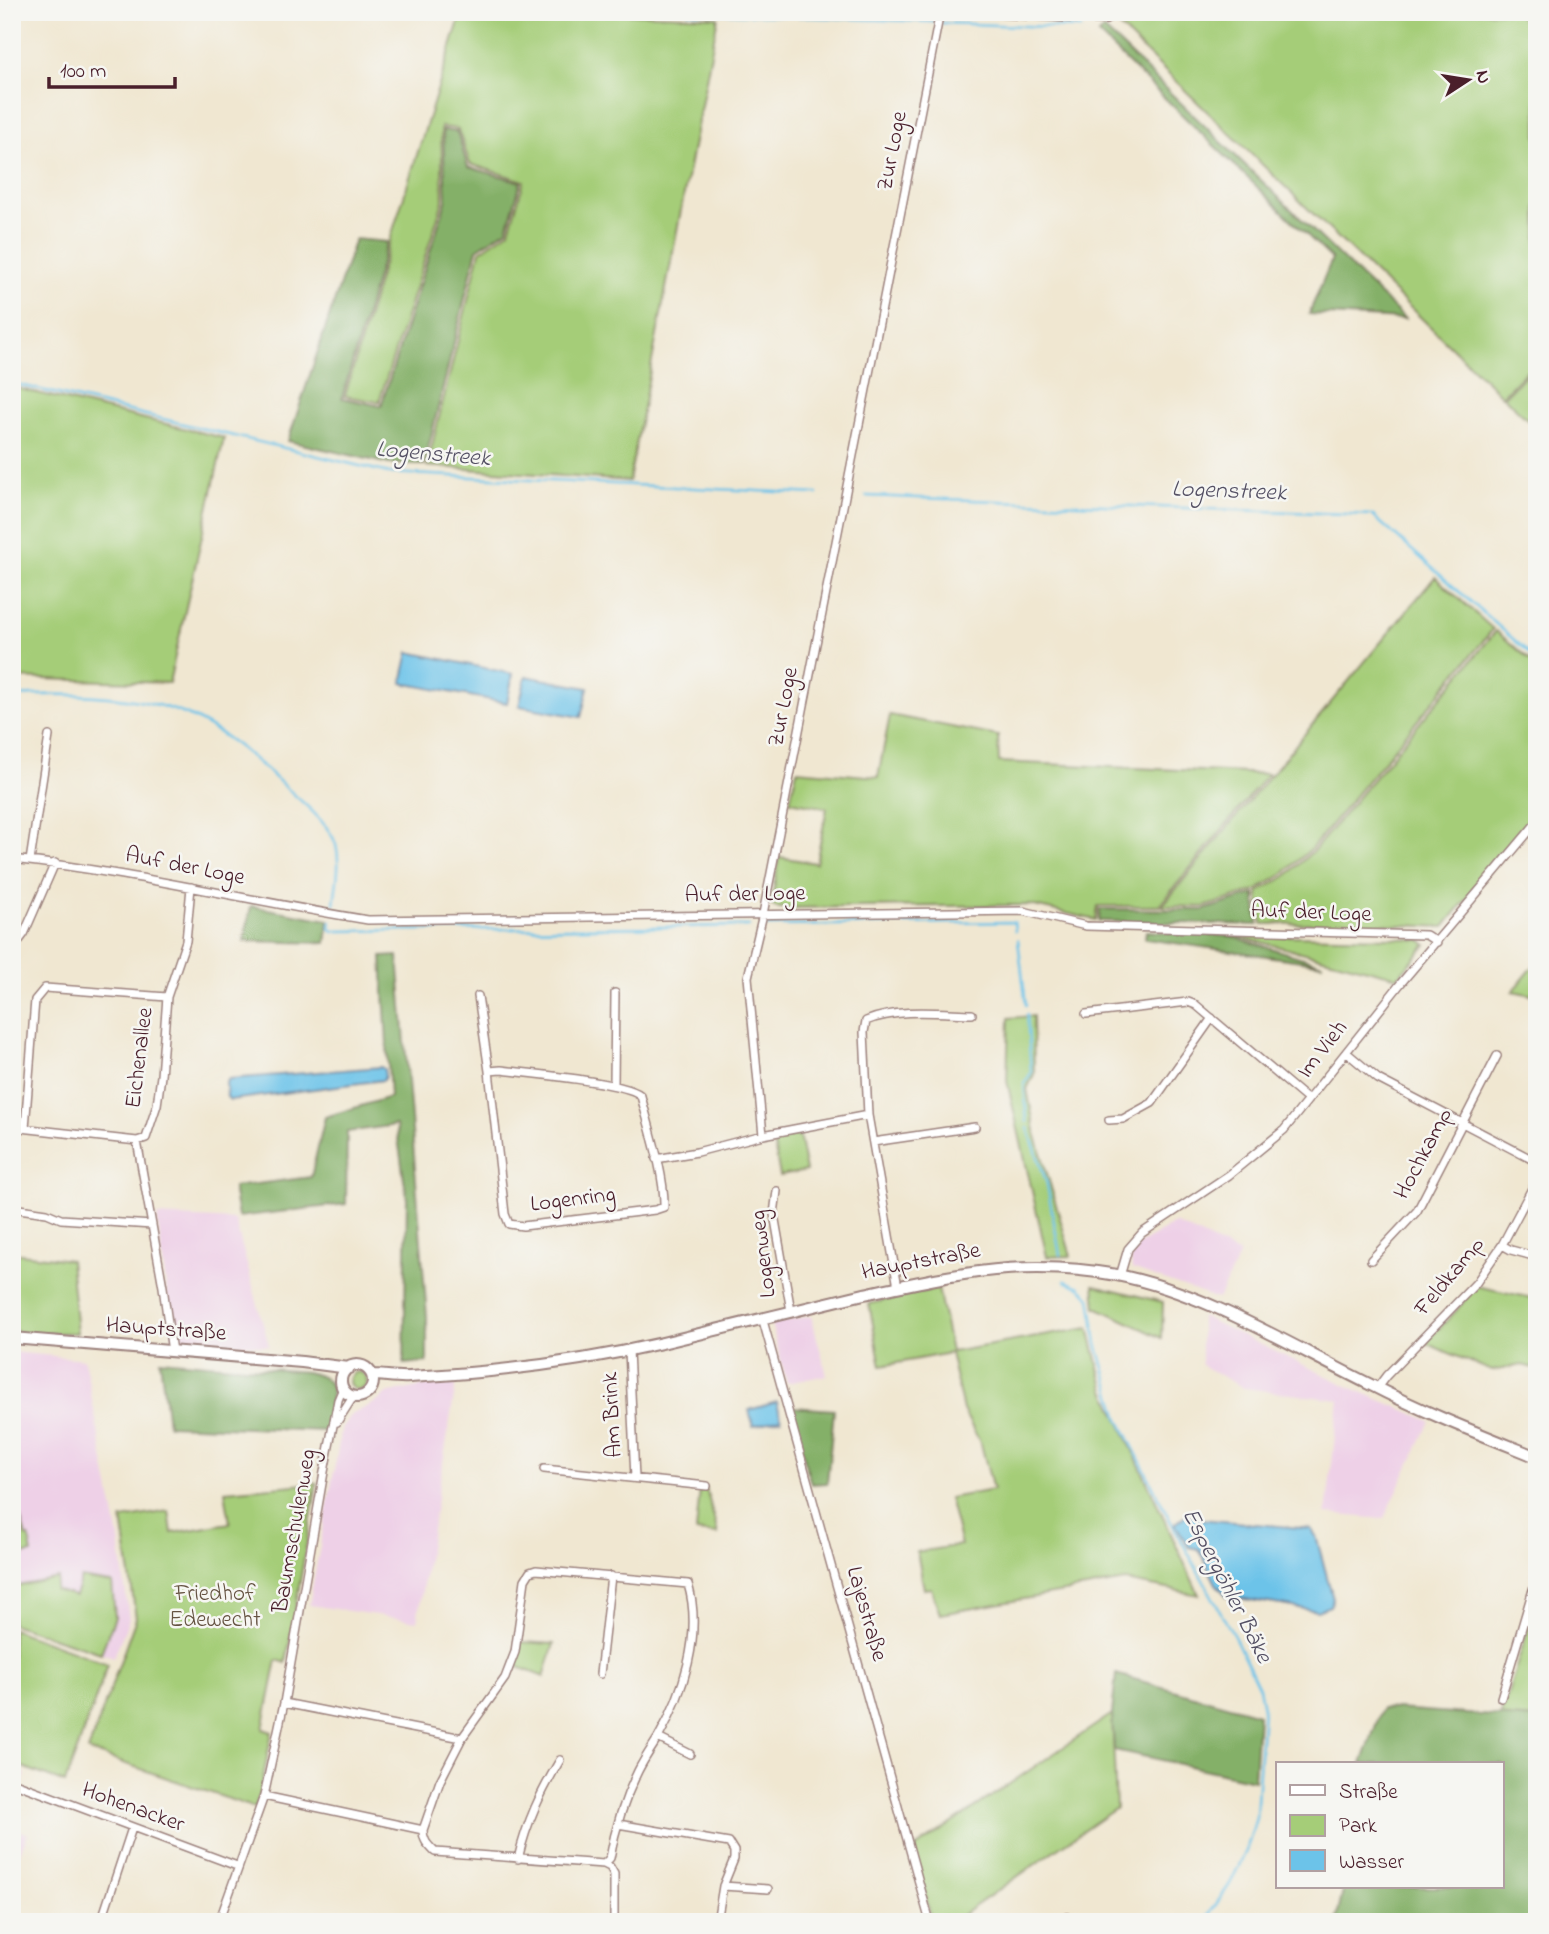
<svg xmlns="http://www.w3.org/2000/svg" width="1549" height="1934" font-family="'Indie Flower',sans-serif">
<style>
.built{fill:#eed0e7}
.green{fill:#a5cd78;stroke:#787652;stroke-width:2}
.forest{fill:#84b068;stroke:#67684a;stroke-width:2}
.water{fill:#6cc3e9;stroke:#5b718a;stroke-width:2}
.lines{fill:none;stroke-linecap:round;stroke-linejoin:round}
.stream{stroke:#6cc3e9;stroke-width:2.5}
.minor-casing{stroke:#9d837e;stroke-width:10}
.secondary-casing{stroke:#9d837e;stroke-width:14}
.minor{stroke:#fff;stroke-width:7}
.secondary{stroke:#fff;stroke-width:10}
.labels{text-anchor:middle;dominant-baseline:central;stroke-width:5;stroke-linejoin:round;paint-order:stroke}
.street-label{font-size:23px;fill:#4a1f2b;stroke:#f6f6f2}
.park-label{font-size:23px;fill:#655342;stroke:#f6f6f2}
.water-label{font-size:24px;font-style:italic;fill:#545064;stroke:#f6f6f2}
</style>
<rect width="100%" height="100%" fill="#f6f6f2"/>
<filter id="ink" filterUnits="userSpaceOnUse"><feTurbulence type="fractalNoise" baseFrequency=".0143" numOctaves="2"/><feDisplacementMap in="SourceGraphic" scale="14" xChannelSelector="R" yChannelSelector="G"/><feConvolveMatrix kernelMatrix="1 2 1 2 8 2 1 2 1" color-interpolation-filters="sRGB"/></filter>
<filter id="wash" filterUnits="userSpaceOnUse"><feTurbulence type="fractalNoise" baseFrequency=".00686" numOctaves="4" result="noise"/><feDisplacementMap in="SourceGraphic" scale="28" xChannelSelector="R" yChannelSelector="G"/><feGaussianBlur stdDeviation="1.57" result="paint"/><feColorMatrix in="noise" values="0 0 0 0 0 0 0 0 0 0 0 0 0 0 0 0 0 1.4 0 .05"/><feComposite in="paint" operator="in"/></filter>
<g filter="url(#wash)">
<rect width="100%" height="100%" fill="#f0e7d1"/>
<path class="built" d="M 157,1216 L 235,1220 L 269,1346 L 173,1339 Z
M 1175,1223 L 1240,1254 L 1218,1299 L 1132,1269 L 1131,1259 L 1138,1245 Z
M 811,1316 L 827,1375 L 787,1383 L 771,1324 Z
M 1201,1316 L 1354,1389 L 1430,1421 L 1384,1519 L 1326,1514 L 1339,1400 L 1244,1388 L 1201,1365 Z
M 12,1352 L 84,1359 L 118,1533 L 129,1619 L 114,1657 L 12,1624 Z
M 456,1384 L 417,1621 L 309,1605 L 342,1427 L 351,1415 L 380,1400 L 385,1394 L 428,1385 Z
M 12,1769 L 26,1774 L 12,1811 Z
M 12,1827 L 28,1834 L 12,1870 Z"/>
<path class="green" d="M 462,12 L 574,12 L 718,17 L 629,481 L 427,466 L 480,251 L 509,231 L 524,181 L 470,164 L 458,129 L 441,127 L 443,201 L 379,402 L 345,396 L 391,237 Z
M 1083,12 L 1515,12 L 1537,33 L 1537,360 L 1502,396 L 1106,14 Z
M 1537,363 L 1537,429 L 1504,397 Z
M 12,387 L 224,438 L 169,683 L 12,678 Z
M 1435,577 L 1493,629 L 1312,848 L 1282,875 L 1255,891 L 1204,907 L 1162,906 Z
M 1496,631 L 1537,666 L 1537,812 L 1444,927 L 1354,923 L 1262,924 L 1258,892 L 1285,877 L 1315,849 Z
M 890,715 L 998,736 L 999,762 L 1268,774 L 1159,906 L 1098,906 L 1096,920 L 1030,905 L 777,908 L 771,905 L 779,857 L 816,863 L 827,808 L 790,801 L 797,770 L 878,777 Z
M 1233,935 L 1392,938 L 1421,940 L 1426,945 L 1398,977 Z
M 1537,962 L 1537,996 L 1513,991 Z
M 1033,1016 L 1034,1074 L 1027,1089 L 1036,1136 L 1071,1256 L 1047,1257 L 1007,1081 L 1009,1018 Z
M 799,1135 L 806,1171 L 780,1176 L 773,1140 Z
M 12,1253 L 70,1260 L 77,1333 L 25,1333 L 12,1330 Z
M 1094,1285 L 1163,1302 L 1162,1338 L 1096,1307 Z
M 1476,1286 L 1537,1299 L 1537,1369 L 1522,1365 L 1492,1371 L 1425,1343 L 1456,1311 Z
M 938,1288 L 951,1352 L 1089,1328 L 1104,1388 L 1199,1595 L 1125,1581 L 940,1614 L 931,1588 L 924,1589 L 917,1552 L 961,1545 L 949,1498 L 993,1490 L 981,1444 L 963,1410 L 950,1353 L 881,1366 L 869,1304 Z
M349 1381a9 9 0 1 1 18 0a9 9 0 1 1-18 0Z
M 317,1483 L 286,1663 L 277,1660 L 263,1729 L 272,1732 L 262,1784 L 255,1808 L 88,1751 L 136,1618 L 122,1519 L 169,1511 L 172,1533 L 230,1523 L 225,1491 Z
M 700,1488 L 706,1488 L 718,1534 L 696,1532 Z
M 12,1492 L 26,1536 L 29,1537 L 32,1553 L 12,1557 Z
M 58,1578 L 55,1590 L 75,1596 L 81,1578 L 112,1583 L 115,1617 L 101,1653 L 12,1624 L 12,1587 Z
M 1537,1601 L 1537,1719 L 1500,1718 Z
M 12,1629 L 108,1664 L 65,1783 L 12,1763 Z
M 521,1642 L 554,1644 L 544,1677 L 513,1665 Z
M 1112,1714 L 1116,1808 L 952,1922 L 932,1922 L 914,1849 Z"/>
<path class="forest" d="M 1104,29 L 1405,319 L 1309,314 L 1332,259 L 1098,34 Z
M 443,130 L 457,132 L 468,167 L 521,182 L 507,229 L 477,249 L 424,465 L 389,464 L 288,441 L 355,239 L 387,242 L 342,398 L 381,406 L 446,201 Z
M 1255,894 L 1258,925 L 1099,921 L 1100,909 L 1204,910 Z
M 251,906 L 329,920 L 326,943 L 244,941 Z
M 1146,931 L 1230,936 L 1323,964 L 1145,939 Z
M 398,956 L 427,1317 L 427,1362 L 404,1364 L 407,1199 L 396,1125 L 347,1132 L 346,1204 L 238,1217 L 233,1187 L 311,1177 L 325,1117 L 390,1097 L 382,957 Z
M 160,1360 L 307,1372 C 317,1375 329,1377 332,1389 L 326,1431 L 168,1425 Z
M 791,1407 L 834,1410 L 827,1483 L 811,1484 Z
M 1116,1674 L 1258,1714 L 1254,1780 L 1114,1750 L 1112,1714 Z
M 1382,1708 L 1537,1719 L 1537,1922 L 1336,1922 L 1344,1887 L 1502,1887 L 1502,1764 L 1362,1764 Z"/>
<path class="water" d="M 409,652 L 513,674 L 507,703 L 402,683 Z
M 526,676 L 588,688 L 581,717 L 519,706 Z
M 381,1067 L 384,1069 L 385,1076 L 383,1080 L 230,1100 L 227,1097 L 226,1082 L 229,1079 Z
M 777,1402 L 781,1419 L 753,1426 L 749,1410 Z
M 1186,1515 L 1200,1519 L 1311,1529 L 1316,1536 L 1333,1599 L 1330,1606 L 1317,1611 L 1227,1596 L 1216,1584 L 1199,1549 L 1189,1547 L 1175,1524 Z"/>
<g class="lines">
<path class="stream" d="M 688,12 L 934,22
M 1524,12 L 1537,24
M 942,23 L 1081,28
M 12,383 L 389,473 L 817,494
M 866,496 L 1372,515 L 1537,660
M 12,696 C 66,693 136,693 185,714 C 221,729 252,757 280,782 C 297,798 330,823 336,845 C 341,864 336,885 334,904
M 331,921 L 330,928 L 333,931 L 749,926
M 766,926 L 1014,922 L 1015,931
M 1018,940 L 1026,1005
M 1027,1014 L 1031,1073 L 1024,1085 L 1027,1122
M 1028,1128 L 1047,1184 L 1060,1255
M 1065,1281 L 1080,1287 L 1090,1298 L 1097,1344 L 1119,1419 L 1170,1520 L 1236,1640 L 1259,1688 L 1263,1708 L 1256,1818 L 1246,1851 L 1230,1884 L 1204,1922"/>
</g>
</g>
<g filter="url(#ink)">
<g class="lines">
<defs>
<path id="minor" d="M 964,12 L 1106,20
M 12,859 C 132,872 249,901 368,920 L 1023,911 L 1086,926 L 1426,935 L 1437,942
M 30,861 L 49,736
M 12,945 L 18,942 L 24,934 L 55,863
M 478,996 L 489,1071
M 1086,1014 L 1188,1002 L 1196,1005 L 1308,1100
M 1346,1052 L 1378,1079 L 1537,1162
M 501,1070 C 524,1073 631,1082 641,1096 C 649,1127 665,1176 664,1207 L 655,1210 L 523,1226 L 509,1224 L 505,1214 L 489,1071 Z
M 614,1085 L 615,993
M 868,1115 L 864,1032 L 866,1021 C 897,1008 938,1013 972,1014
M 1109,1120 L 1123,1119 L 1152,1103 L 1212,1018
M 12,1127 L 137,1141
M 25,1128 L 35,1000 L 45,988 L 167,997
M 763,1135 L 748,977 L 763,914 L 940,12
M 873,1142 L 975,1127
M 656,1159 L 697,1152 L 763,1135 L 868,1115 L 898,1287
M 777,1191 L 774,1214 L 791,1311
M 12,1208 L 47,1213 L 61,1219 L 152,1225
M 1502,1245 L 1511,1250 L 1537,1257
M 1371,1260 L 1417,1211 L 1497,1056
M 1120,1276 L 1128,1249 L 1142,1233 L 1229,1175 L 1284,1130 L 1401,983 L 1537,822
M 762,1317 L 930,1922
M 629,1350 L 635,1478
M 172,1352 L 163,1287 L 137,1141 L 146,1138 L 157,1105 L 161,1076 L 167,997 L 186,941 L 191,887
M 1377,1388 L 1386,1376 L 1476,1283 L 1502,1245 L 1537,1179
M 337,1422 L 353,1397
M 544,1469 L 707,1486
M 600,1674 L 611,1576
M 1501,1698 L 1537,1576
M 284,1703 L 462,1738
M 658,1738 L 690,1754
M 12,1782 L 237,1866
M 264,1796 L 423,1830 C 423,1841 428,1845 435,1852 L 604,1864
M 618,1824 L 729,1843 L 734,1851 L 734,1859 L 723,1886 L 717,1922
M 423,1830 L 440,1781 L 462,1738 L 505,1678 L 515,1652 L 525,1580 L 530,1572 L 536,1570 L 688,1584 C 703,1635 683,1694 658,1738 C 651,1749 644,1759 638,1771 C 625,1798 615,1828 610,1858 L 604,1864 L 610,1867 L 614,1874 L 614,1922
M 518,1859 C 527,1821 540,1794 560,1760
M 723,1886 L 768,1889
M 1067,1917 L 1069,1922
M 101,1922 L 132,1828
M 219,1922 L 264,1796 L 284,1703 L 324,1472 L 338,1400 L 343,1388"/>
<path id="secondary" d="M 12,1338 L 302,1362 L 349,1368
M341 1381a16 16 0 1 1 32 0a16 16 0 1 1-32 0Z
M 372,1375 C 384,1375 396,1378 409,1377 C 494,1373 580,1362 662,1343 C 730,1327 797,1310 864,1294 C 956,1274 1022,1258 1117,1275 C 1204,1292 1290,1345 1369,1384 C 1423,1412 1480,1434 1537,1457"/>
</defs>
<use href="#minor" class="minor-casing"/>
<use href="#secondary" class="secondary-casing"/>
<use href="#minor" class="minor"/>
<use href="#secondary" class="secondary"/>
</g>
</g>
<g class="labels">
<g class="street-label">
<text transform="translate(893 151) rotate(-79)">Zur Loge</text>
<text transform="translate(784 707) rotate(-79)">Zur Loge</text>
<text transform="translate(185 867) rotate(11)">Auf der Loge</text>
<text transform="translate(745 895) rotate(-1)">Auf der Loge</text>
<text transform="translate(1311 913) rotate(2)">Auf der Loge</text>
<text transform="translate(1323 1050) rotate(-52)">Im Vieh</text>
<text transform="translate(140 1058) rotate(-83)">Eichenallee</text>
<text transform="translate(1424 1154) rotate(-62)">Hochkamp</text>
<text transform="translate(573 1200) rotate(-7)">Logenring</text>
<text transform="translate(764 1254) rotate(-97)">Logenweg</text>
<text transform="translate(921 1262) rotate(-11)">Hauptstraße</text>
<text transform="translate(1450 1277) rotate(-50)">Feldkamp</text>
<text transform="translate(166 1330) rotate(4)">Hauptstraße</text>
<text transform="translate(613 1415) rotate(-93)">Am Brink</text>
<text transform="translate(295 1531) rotate(-80)">Baumschulenweg</text>
<text transform="translate(866 1614) rotate(74)">Lajestraße</text>
<text transform="translate(133 1808) rotate(20)">Hohenacker</text>
</g>
<g class="park-label">
<text x="215" y="1594">Friedhof<tspan x="215" dy="26">Edewecht</tspan></text>
</g>
<g class="water-label">
<text transform="translate(433 455) rotate(5)">Logenstreek</text>
<text transform="translate(1229 492) rotate(2)">Logenstreek</text>
<text transform="translate(1226 1586) rotate(63)">Espergöhler Bäke</text>
</g>
</g>
<rect width="1549" height="1934" fill="none" stroke="#f6f6f2" stroke-width="42"/>
<rect x="1276" y="1762" width="228" height="126" fill="#f6f6f2" stroke="#b1a0a2" stroke-width="2"/>
<rect x="1290" y="1785" width="35" height="10" fill="#ffffff" stroke="#b1a0a2" stroke-width="2"/>
<text x="1339" y="1798" font-size="21" fill="#4a1f2b">Straße</text>
<rect x="1290" y="1815" width="35" height="21" fill="#a5cd78" stroke="#b1a0a2" stroke-width="2"/>
<text x="1339" y="1832" font-size="21" fill="#4a1f2b">Park</text>
<rect x="1290" y="1850" width="35" height="21" fill="#6cc3e9" stroke="#b1a0a2" stroke-width="2"/>
<text x="1339" y="1868" font-size="21" fill="#4a1f2b">Wasser</text>
<g transform="translate(1468 80) rotate(78)" stroke="#f6f6f2" stroke-width="5" paint-order="stroke">
<path d="M0-5L12 26L0 18L-12 26Z" fill="#4a1f2b"/>
<text y="-10" font-size="19" font-weight="bold" text-anchor="middle" fill="#4a1f2b">N</text>
</g>
<path d="M49 77v10h126v-10" fill="none" stroke="#4a1f2b" stroke-width="3.5"/>
<text x="60" y="77" font-size="21" fill="#4a1f2b" stroke="#f6f6f2" stroke-width="5" paint-order="stroke">100 m</text>
</svg>
